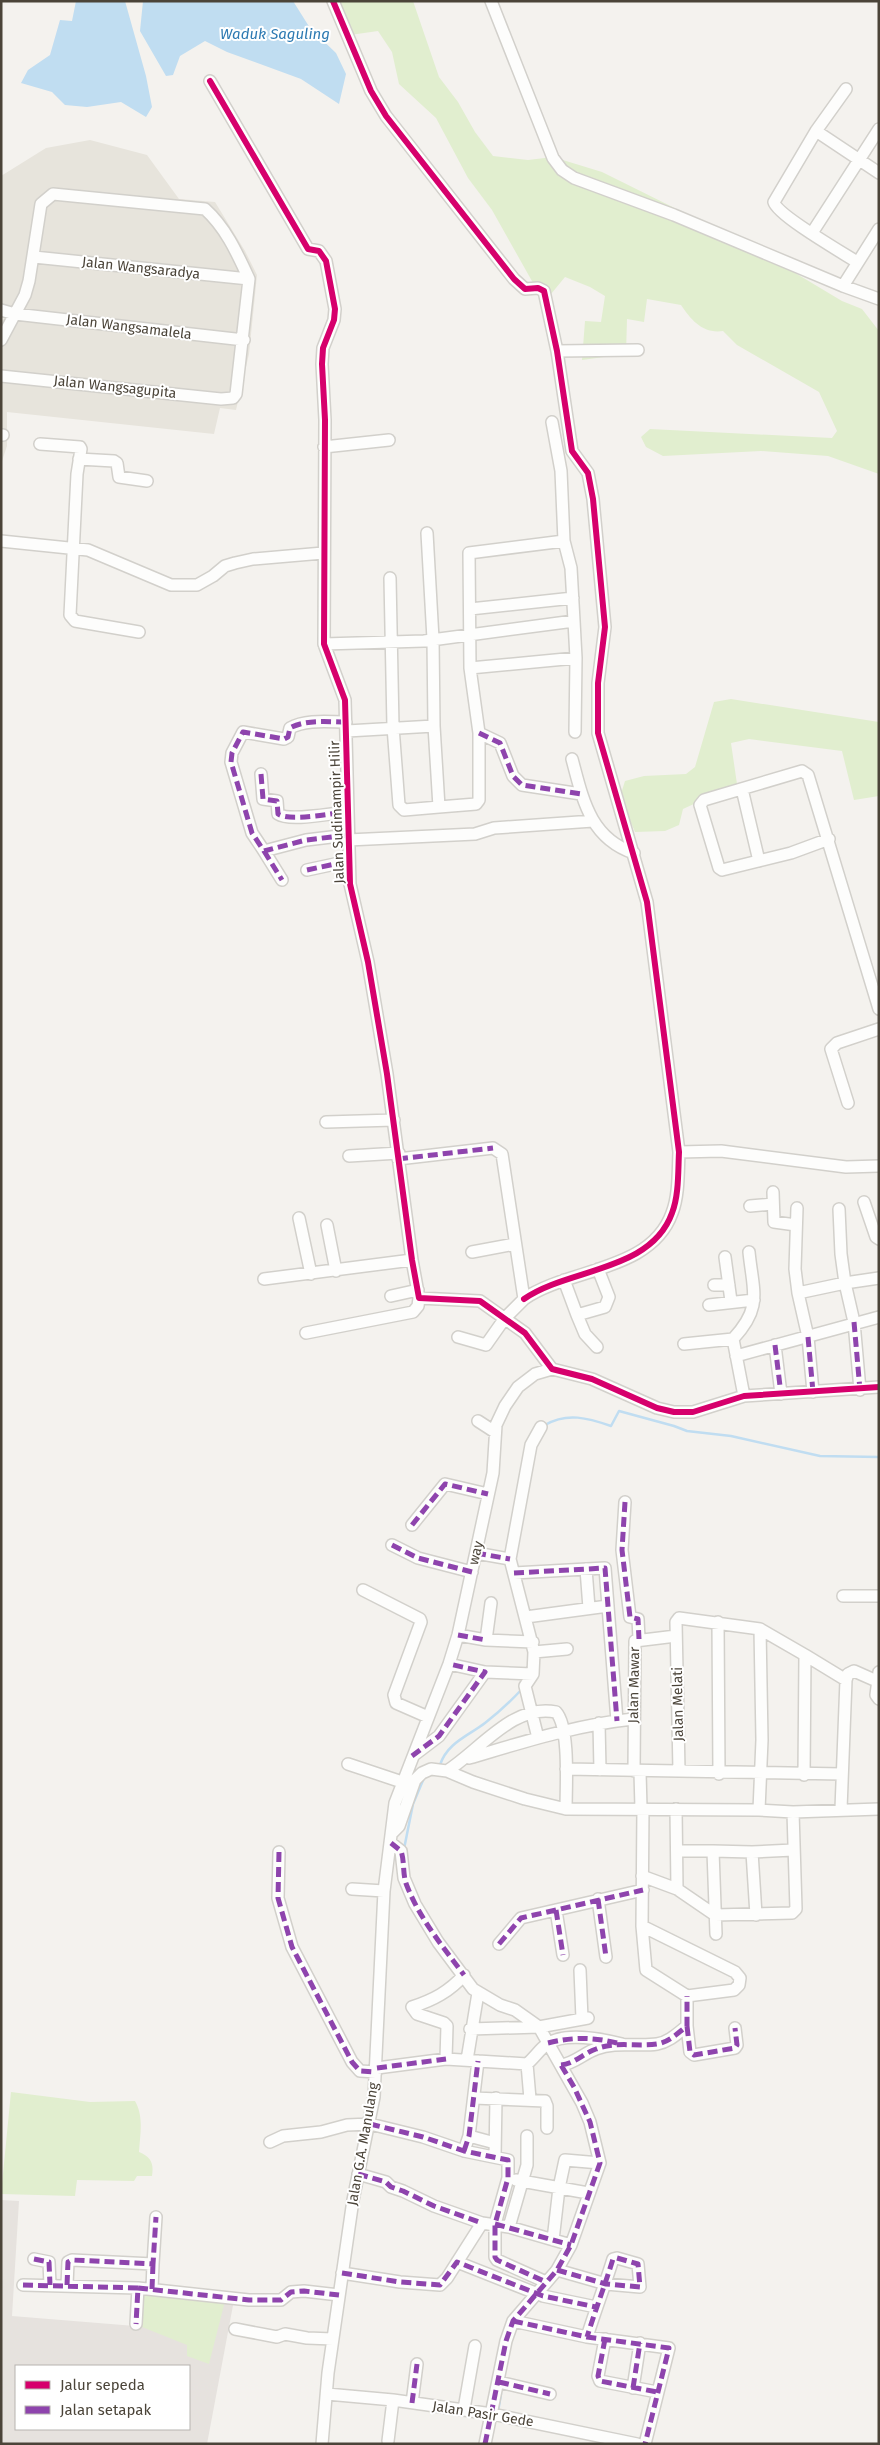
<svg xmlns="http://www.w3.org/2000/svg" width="880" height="2445" font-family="'Fira Sans',sans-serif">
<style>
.residential{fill:#e7e4dc}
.industrial{fill:#e6e2de;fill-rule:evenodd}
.green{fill:#e1eecf}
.water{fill:#c0ddf1}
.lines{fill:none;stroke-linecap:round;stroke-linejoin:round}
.stream{stroke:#c0ddf1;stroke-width:2.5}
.minor-casing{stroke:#d2d0cb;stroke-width:14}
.minor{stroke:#fdfdfc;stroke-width:11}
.quiet{stroke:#8e44ad;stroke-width:5;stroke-dasharray:10 5;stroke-linecap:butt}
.cycleway-casing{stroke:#fff;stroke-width:9}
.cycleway{stroke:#d6006c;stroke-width:6}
.labels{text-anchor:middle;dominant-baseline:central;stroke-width:4;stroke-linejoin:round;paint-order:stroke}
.street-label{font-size:14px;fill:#4b4439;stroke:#fff}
.water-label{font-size:15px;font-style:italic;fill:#2e7ab2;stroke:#fff}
</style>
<rect width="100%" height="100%" fill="#f4f2ee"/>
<path class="residential" d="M 90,140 L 147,155 L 179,199 L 215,202 L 245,251 L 257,275 L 249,354 L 236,410 L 220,408 L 214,434 L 7,412 L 7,446 L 1,464 L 1,322 L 4,318 L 1,317 L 1,176 L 46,148 Z"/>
<path class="industrial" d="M 1,2200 L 19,2201 L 12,2316 L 135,2326 L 136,2290 L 234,2300 L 207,2444 L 1,2444 ZM 16,2366 L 189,2366 L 189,2429 L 16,2429 Z"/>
<path class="green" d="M 336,1 L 413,1 L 439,77 L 458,102 L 475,132 L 493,156 L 528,160 L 553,157 L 602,172 L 745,243 L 842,301 L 862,309 L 879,331 L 879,474 L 828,456 L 761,451 L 663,456 L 646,447 L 641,437 L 650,429 L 832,438 L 837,431 L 819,392 L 737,345 L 723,331 C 703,334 691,320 681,305 L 647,299 L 644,322 L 627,319 L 626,354 L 582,360 L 585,321 L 601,322 L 605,296 L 590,287 L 565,277 L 551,294 L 537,290 L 492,210 L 468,178 L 436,118 L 399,84 L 392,52 L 378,31 L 350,35 Z
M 731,699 L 879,722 L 879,796 L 854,800 L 842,751 L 749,739 L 731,743 L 737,784 L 683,809 L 679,825 L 665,831 L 635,832 L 620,797 L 625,781 L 644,776 L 686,774 L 695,767 L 714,702 Z
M 11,2092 L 90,2102 L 135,2101 C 144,2117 140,2134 139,2152 C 151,2157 154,2163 152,2176 L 137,2176 L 134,2181 L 77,2180 L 75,2196 L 1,2194 Z
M 140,2294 L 225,2301 L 209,2364 L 187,2356 L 187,2345 L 142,2327 Z"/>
<path class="water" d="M 76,1 L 125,1 L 146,76 L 152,107 L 146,117 L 121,102 L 87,107 L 65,105 L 52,92 L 21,83 L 28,70 L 50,55 L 60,20 L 72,21 Z
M 143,1 L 293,1 L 310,28 L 336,53 L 346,74 L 339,104 L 301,79 L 227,52 L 205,41 L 180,56 L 173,75 L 166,76 L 140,31 Z"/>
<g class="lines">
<path class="stream" d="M 545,1425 C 567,1412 588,1418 611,1426 L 619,1411 L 674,1426 L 687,1431 L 731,1436 L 820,1456 L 879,1457
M 440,1765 C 447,1743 468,1736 485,1723 C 498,1713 510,1702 522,1689
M 404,1849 L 413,1804 L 424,1778
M 583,2226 L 590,2208
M 498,2412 L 501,2394"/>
<defs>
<path id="minor" d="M 333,1 L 371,91 L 386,116 L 514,279 L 525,289 L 538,288 L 544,291 L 557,351 L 572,451 L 588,473 L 593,499 L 605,627 L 598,683 L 598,733 L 647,902 L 679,1152 C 678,1172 679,1195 672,1213 C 651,1272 568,1268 524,1299
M 491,1 L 553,158 L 562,170 L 574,178 L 674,215 L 843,286
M 210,81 L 308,249 L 319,251 L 326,261 L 335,309 L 334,320 L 323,348 L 322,364 L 325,420 L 324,644 L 345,700 L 350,884 L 368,962 L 387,1074 L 412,1260 L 419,1298 L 480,1301 L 525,1333 L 552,1369 L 592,1379 L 657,1408 L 674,1412 L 693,1412 L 744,1396 L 879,1387
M 846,89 L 816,131 L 774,202 C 777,215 843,253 857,262
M 816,131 L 879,173
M 879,229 L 843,286 L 879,299
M 812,233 L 879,129
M 34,257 L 249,279
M 1,310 L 15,314 L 244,340
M 1,340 L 25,295 L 29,281 L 41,204 L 53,194 L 205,209 C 226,228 237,253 249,279
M 557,351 L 638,350
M 1,376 L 221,399 L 233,398 L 236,394 L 249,279
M 1,435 L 3,435
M 40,444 L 80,447 L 81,449 L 77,474 L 70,615 L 75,621 L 139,632
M 324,447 L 389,440
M 79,459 L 114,461 L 117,463 L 119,477 L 147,481
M 1,541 L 88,550 L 171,585 L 197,585 L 213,576 L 225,566 L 235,563 L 253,559 L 323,553
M 390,578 L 393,727 L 399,805 L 404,810 L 439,807
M 470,609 L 573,598
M 324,644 L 424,641 L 574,621 L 571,568 L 564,541 L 561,471 L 552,422
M 470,668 L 576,658 L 574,621
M 346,722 C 329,722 306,719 290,728 L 288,737 L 284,739 L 243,732 L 232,753 L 231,762 L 252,833 L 264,851 L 306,840 L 348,835
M 434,726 L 439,807 L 476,804 L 479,800 L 479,733 L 470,668 L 469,553 L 564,541
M 347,731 L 434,726 L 433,639 L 427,533
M 575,732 L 576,658
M 479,733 L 500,743 L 513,776 L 522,785 L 581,794
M 572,759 C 583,800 590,838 634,853
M 261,774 L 263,799 L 277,801 L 278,814 C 290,822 332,813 348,812
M 742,789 L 759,861
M 829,839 L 791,853 L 722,870 L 719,868 L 700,805 L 704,800 L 802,771 L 808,775 L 879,1009
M 348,840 L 475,834 L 494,828 L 593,821
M 264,851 L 282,880
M 307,870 L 349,861
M 848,1103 L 831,1049 L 837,1043 L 879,1029
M 326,1122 L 394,1120
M 679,1152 L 721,1151 L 846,1167 L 879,1166
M 349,1156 L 399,1153
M 398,1159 L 493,1148 L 502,1154 L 524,1299 L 505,1318 L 486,1345 L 458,1337
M 773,1192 L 774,1222 L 796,1225
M 864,1202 L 876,1237 L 879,1239
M 750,1206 L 773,1204
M 797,1208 L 795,1269 L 798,1293 L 845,1283 L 841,1254 L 839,1209
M 299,1218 L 311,1274
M 327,1225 L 336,1271
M 472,1252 L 515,1244
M 725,1257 L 731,1301
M 264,1279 L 412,1260
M 564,1280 L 577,1315 L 605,1307 L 609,1297 L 598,1269
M 714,1285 L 729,1285
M 798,1293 L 808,1337 L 813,1392
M 391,1296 L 418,1290
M 709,1305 L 754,1300
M 577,1315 L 585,1334 L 597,1347
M 306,1333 L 413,1312 L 418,1306 L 419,1298
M 684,1344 L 733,1339
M 775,1345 L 781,1394
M 736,1356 L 879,1317
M 860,1390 L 854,1322 L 845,1283 L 879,1278
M 744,1396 L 733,1339 C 763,1307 753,1292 749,1252
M 478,1421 L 495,1432
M 625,1502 L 622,1550 L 630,1617 L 638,1619 L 639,1639
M 412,1525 L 445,1484 L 488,1494
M 392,1545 L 418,1558 L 472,1572
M 476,1553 L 510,1559
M 586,1569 L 589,1608
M 514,1573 L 605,1568 L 617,1721
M 363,1590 L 420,1619 L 421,1622 L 394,1695 L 396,1703 L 428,1717
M 843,1596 L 879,1596
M 526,1617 L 608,1606
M 718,1622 L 719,1774
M 760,1629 L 805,1655 L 804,1775
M 458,1635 L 486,1640 L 533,1642
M 486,1640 L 491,1603
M 534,1652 L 567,1649
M 805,1655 L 846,1680
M 449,1664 L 485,1672 L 533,1674
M 879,1672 L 876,1695 L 879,1699
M 599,1723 L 600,1770
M 538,1738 L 525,1686 L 533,1674 L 534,1652 L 510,1559 L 531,1445 L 541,1427
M 414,1755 L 439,1736 L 485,1672
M 469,1758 C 524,1742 576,1725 633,1719
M 348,1764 L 402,1782
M 566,1769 L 842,1774
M 447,1771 C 480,1750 514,1703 556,1712 C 570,1727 566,1788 566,1809
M 634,1771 L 635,1641 L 676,1636
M 679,1771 L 676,1622 L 679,1618 L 760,1629 L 762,1740 L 759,1810
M 640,1772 L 641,1808
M 676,1809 L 677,1889
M 841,1809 L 846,1680 L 848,1674 L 854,1671 L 879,1682
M 393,1832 L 399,1826 L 415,1780 L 422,1773 L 431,1769 L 447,1771 L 473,1782 L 525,1799 L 566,1809 L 759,1810 L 793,1812 L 879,1809
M 391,1843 L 401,1851 L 404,1878 L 415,1904 L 438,1942 L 473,1989 L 500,2005 L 515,2010 L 539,2027 L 582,2103 L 590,2122 L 600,2163 L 571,2245 L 557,2270 L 513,2321 L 506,2341 L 485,2444
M 678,1851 L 713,1851 L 716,1934
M 713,1851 L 752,1852 L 756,1915
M 279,1852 L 278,1898 L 292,1947 L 352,2062 L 360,2071 L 376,2072
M 752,1852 L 793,1850
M 642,1876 L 677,1889 L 715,1915 L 792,1913 L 796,1909 L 793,1812
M 352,1889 L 384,1891
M 598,1899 L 606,1957
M 556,1910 L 563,1955
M 642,1926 L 735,1972 L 740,1978 L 739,1985 L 734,1990 L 687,1996 L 646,1970 L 642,1926 L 643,1808
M 499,1944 L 521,1918 L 643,1890
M 580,1970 L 582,2019
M 687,2026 L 690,2052 L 694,2055 L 735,2048 L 737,2045 L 735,2028
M 470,2029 L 539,2027 L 588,2018
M 446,2059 L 447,2026 L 444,2023 L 417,2014 L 412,2007 C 433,2000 449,1992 464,1975
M 467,2060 L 478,1993
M 527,2064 L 530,2099
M 561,2065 C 574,2064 584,2053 596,2049 C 616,2041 637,2047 657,2044 C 669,2042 678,2033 687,2026 L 687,1996
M 377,2068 L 446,2059 L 527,2064 C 534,2058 540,2049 547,2044 C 565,2032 602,2039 622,2044
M 474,2098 L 545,2101 L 547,2106 L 547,2128
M 469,2136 L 495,2143
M 270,2142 L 283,2136 L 321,2132 L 347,2125 L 370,2124 L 423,2137 L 464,2151 L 508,2160 L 508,2178 L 495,2224 L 495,2257 L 497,2260 L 546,2282
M 464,2151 L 469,2136 L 478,2061
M 495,2157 L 496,2098
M 358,2174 L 386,2182 L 391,2187 L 403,2191 L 434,2206 L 482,2223
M 516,2180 L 588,2193
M 509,2227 L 527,2165 L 527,2136
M 553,2240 L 559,2188 L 565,2160 L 600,2163
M 34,2259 L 49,2262 L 50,2285
M 457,2262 L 543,2296 L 596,2307
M 557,2270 L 606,2284 L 640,2287 L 638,2264 L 617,2258 L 613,2259 C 605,2285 595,2311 587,2337
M 342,2273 L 400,2282 L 440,2285 L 447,2278 L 482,2223 L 509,2227 L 571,2245
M 23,2285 L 138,2288 L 136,2324
M 67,2285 L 68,2262 L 72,2260 L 153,2264 L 156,2217
M 138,2288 L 249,2300 L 281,2300 L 291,2292 L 304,2291 L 339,2295
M 152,2289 L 153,2264
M 513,2321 L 587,2337 L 669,2348 L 645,2444
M 235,2329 L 277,2337 L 285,2334 L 307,2338 L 333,2339
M 605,2339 L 598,2376 L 600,2381 L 657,2392
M 499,2382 L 550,2394
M 633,2388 L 640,2343
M 327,2394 L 393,2400 L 492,2414 L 637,2444
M 412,2403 L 417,2364
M 464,2409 L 475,2346
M 388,2441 L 393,2400
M 322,2444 L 328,2373 L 353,2200 L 374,2097 L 384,1891 L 395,1803 L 449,1664 L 458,1635 L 493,1473 L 496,1425 L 505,1406 L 518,1387 L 535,1374 L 552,1369"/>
</defs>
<use href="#minor" class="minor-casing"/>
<use href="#minor" class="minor"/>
<path class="quiet" d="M 346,722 C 329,722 306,719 290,728 L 288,737 L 284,739 L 243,732 L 232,753 L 231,762 L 252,833 L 264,851 L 306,840 L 348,835
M 479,733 L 500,743 L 513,776 L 522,785 L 581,794
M 261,774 L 263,799 L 277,801 L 278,814 C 290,822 332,813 348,812
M 264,851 L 282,880
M 307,870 L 349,861
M 398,1159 L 493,1148
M 854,1322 L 860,1390
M 808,1337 L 813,1392
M 775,1345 L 781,1394
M 625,1502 L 622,1550 L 630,1617 L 638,1619 L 639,1639
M 412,1525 L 445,1484 L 488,1494
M 392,1545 L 418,1558 L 472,1572
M 476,1553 L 510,1559
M 514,1573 L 605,1568 L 617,1721
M 458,1635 L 486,1640
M 412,1756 L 439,1736 L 485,1672 L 449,1664
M 391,1843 L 401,1851 C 405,1862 402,1874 407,1886 C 420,1919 443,1947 464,1975
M 279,1852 L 278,1898 L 292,1947 L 352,2062 L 360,2071 L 376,2072
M 598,1899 L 606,1957
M 556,1910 L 563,1955
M 499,1944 L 521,1918 L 643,1890
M 687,2026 L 690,2052 L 694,2055 L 735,2048 L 737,2045 L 735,2028
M 548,2043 C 572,2037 593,2037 617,2043
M 561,2065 C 574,2064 584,2053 596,2049 C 616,2041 637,2047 657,2044 C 669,2042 678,2033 687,2026 L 687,1996
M 377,2068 L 446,2059
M 370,2124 L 423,2137 L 464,2151 L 508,2160 L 508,2178 L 495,2224 L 495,2257 L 497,2260 L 546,2282
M 464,2151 L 469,2136 L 478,2061
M 358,2174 L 386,2182 L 391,2187 L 403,2191 L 434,2206 L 482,2223
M 495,2224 L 571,2245
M 34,2259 L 49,2262 L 50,2285
M 557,2270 L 606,2284 L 640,2287 L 638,2264 L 617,2258 L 613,2259 C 605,2285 595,2311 587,2337
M 342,2273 L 400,2282 L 440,2285 L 457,2262 L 543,2296 L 596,2307
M 23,2285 L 138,2288 L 136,2324
M 67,2285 L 68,2262 L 72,2260 L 153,2264 L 156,2217
M 138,2288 L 249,2300 L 281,2300 L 291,2292 L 304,2291 L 339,2295
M 152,2289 L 153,2264
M 513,2321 L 587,2337 L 669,2348 L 645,2444
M 605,2339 L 598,2376 L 600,2381 L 657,2392
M 499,2382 L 550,2394
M 633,2388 L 640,2343
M 412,2403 L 417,2364
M 485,2444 L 506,2341 L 513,2321 L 557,2270 L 571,2245 L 600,2163 L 590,2122 L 574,2087 L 561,2065"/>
<defs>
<path id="cycleway" d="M 333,1 L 371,91 L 386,116 L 514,279 L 525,289 L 538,288 L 544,291 L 557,351 L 572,451 L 588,473 L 593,499 L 605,627 L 598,683 L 598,733 L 647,902 L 679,1152 C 678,1172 679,1195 672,1213 C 651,1272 568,1268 524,1299
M 210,81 L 308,249 L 319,251 L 326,261 L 335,309 L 334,320 L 323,348 L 322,364 L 325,420 L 324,644 L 345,700 L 350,884 L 368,962 L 387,1074 L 412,1260 L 419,1298 L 480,1301 L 525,1333 L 552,1369 L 592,1379 L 657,1408 L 674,1412 L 693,1412 L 744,1396 L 879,1387"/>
</defs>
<use href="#cycleway" class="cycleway-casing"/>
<use href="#cycleway" class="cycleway"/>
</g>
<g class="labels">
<g class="street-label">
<text transform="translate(141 268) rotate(6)">Jalan Wangsaradya</text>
<text transform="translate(129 327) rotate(7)">Jalan Wangsamalela</text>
<text transform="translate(115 387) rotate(6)">Jalan Wangsagupita</text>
<text transform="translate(337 812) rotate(-92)">Jalan Sudimampir Hilir</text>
<text transform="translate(476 1553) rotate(-76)">way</text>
<text transform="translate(634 1685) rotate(-89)">Jalan Mawar</text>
<text transform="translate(678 1704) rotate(-91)">Jalan Melati</text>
<text transform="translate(363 2144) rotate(-80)">Jalan G.A. Manulang</text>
<text transform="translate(483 2414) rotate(9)">Jalan Pasir Gede</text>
</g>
<g class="water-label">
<text x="275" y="34">Waduk Saguling</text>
</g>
</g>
<rect width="880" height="2445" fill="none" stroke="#4b4439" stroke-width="5"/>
<rect x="15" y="2365" width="175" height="65" fill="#ffffff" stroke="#b7b4b0"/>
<rect x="25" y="2381" width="25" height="8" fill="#d6006c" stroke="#b7b4b0"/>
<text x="60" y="2390" font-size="15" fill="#4b4439">Jalur sepeda</text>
<rect x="25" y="2406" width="25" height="8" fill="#8e44ad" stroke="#b7b4b0"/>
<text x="60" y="2415" font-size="15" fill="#4b4439">Jalan setapak</text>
</svg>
